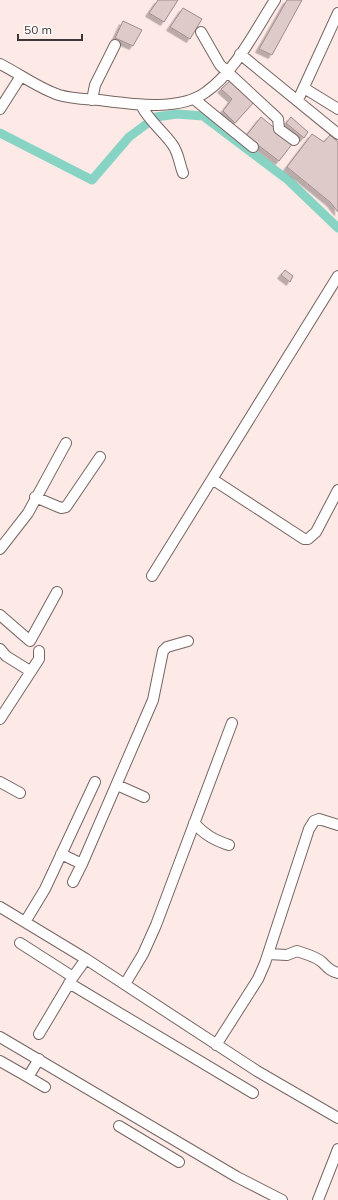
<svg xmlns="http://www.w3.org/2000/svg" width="338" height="1200" font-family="Mulish,sans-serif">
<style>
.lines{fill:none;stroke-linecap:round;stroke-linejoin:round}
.canal{stroke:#88d4c4;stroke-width:9}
.building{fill:#decac8;stroke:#9f8c8a;filter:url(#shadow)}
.minor-casing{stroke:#766563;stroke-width:12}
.minor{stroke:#fff;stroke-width:10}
</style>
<defs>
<filter id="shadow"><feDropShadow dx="-3.5" dy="3.5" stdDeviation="0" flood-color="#0004"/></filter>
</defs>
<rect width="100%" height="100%" fill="#fde9e6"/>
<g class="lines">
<path class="canal" d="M 0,133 L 92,180 L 129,137 L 156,117 L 177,114 L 203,116 L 288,180 L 338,228"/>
</g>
<path class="building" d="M 158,0 L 178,0 L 164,22 L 149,13 Z
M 287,0 L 302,0 L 272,55 L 259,49 Z
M 183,8 L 202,19 L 190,39 L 170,27 Z
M 123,21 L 142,30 L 133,46 L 115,38 Z
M 231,80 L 254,102 L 235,123 L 223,111 L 232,99 L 221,89 Z
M 261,117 L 293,143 L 279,161 L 246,136 Z
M 291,117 L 308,132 L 304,138 L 286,123 Z
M 312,134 L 324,142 L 330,135 L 338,142 L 338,212 L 330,202 L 287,167 Z
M 285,270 L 293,276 L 290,282 L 281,275 Z"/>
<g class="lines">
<defs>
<path id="minor" d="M 201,32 L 220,65 L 276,117 L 278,119 L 279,129 L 294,140
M 240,54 L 338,134
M 0,64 C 20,74 38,88 59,95 C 72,99 86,99 99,100 C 130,104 179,112 206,92 C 235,72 256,29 275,0
M 304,88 L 338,109
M 194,99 L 253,147
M 92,100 L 95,85 L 115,45
M 298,100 L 338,13
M 141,105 C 149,121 162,130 172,144 C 179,153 179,163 183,173
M 0,109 L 21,76
M 212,479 L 304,539 L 308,539 L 316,532 L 338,490
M 35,497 L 61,508 L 66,507 L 100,457
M 0,549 L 28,513 L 66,443
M 152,576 L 338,276
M 0,615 L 30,641 L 57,592
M 0,649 L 6,656 L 30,671
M 0,719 L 39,659 L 39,651
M 0,782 L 20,793
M 117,785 L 144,797
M 194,823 C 205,835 214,840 229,845
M 61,854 L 82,864 L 153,700 L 163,651 L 167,647 L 188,641
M 73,882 L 82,864
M 0,907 L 86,959 L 257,1071 L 338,1118
M 25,922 L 45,889 L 95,782
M 20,943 L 73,977
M 268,954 L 287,955 L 297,951 C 305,954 315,956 322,962 C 327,967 330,971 338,973
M 69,983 L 253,1093
M 125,984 L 143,954 L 156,925 L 232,723
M 39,1034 L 73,977 L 86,959
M 0,1037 L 237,1177 L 282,1200
M 216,1045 L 258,979 L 265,963 L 309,829 L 314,821 L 319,819 L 338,825
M 0,1061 L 28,1077 L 39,1059
M 28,1077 L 45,1087
M 119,1126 L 179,1162
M 318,1200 L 338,1149"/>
</defs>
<use href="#minor" class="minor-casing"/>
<use href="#minor" class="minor"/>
</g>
<path d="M18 34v6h64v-6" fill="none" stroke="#3f3736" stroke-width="2"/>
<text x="24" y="34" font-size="12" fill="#3f3736" stroke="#fefafa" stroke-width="3" paint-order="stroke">50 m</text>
</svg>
